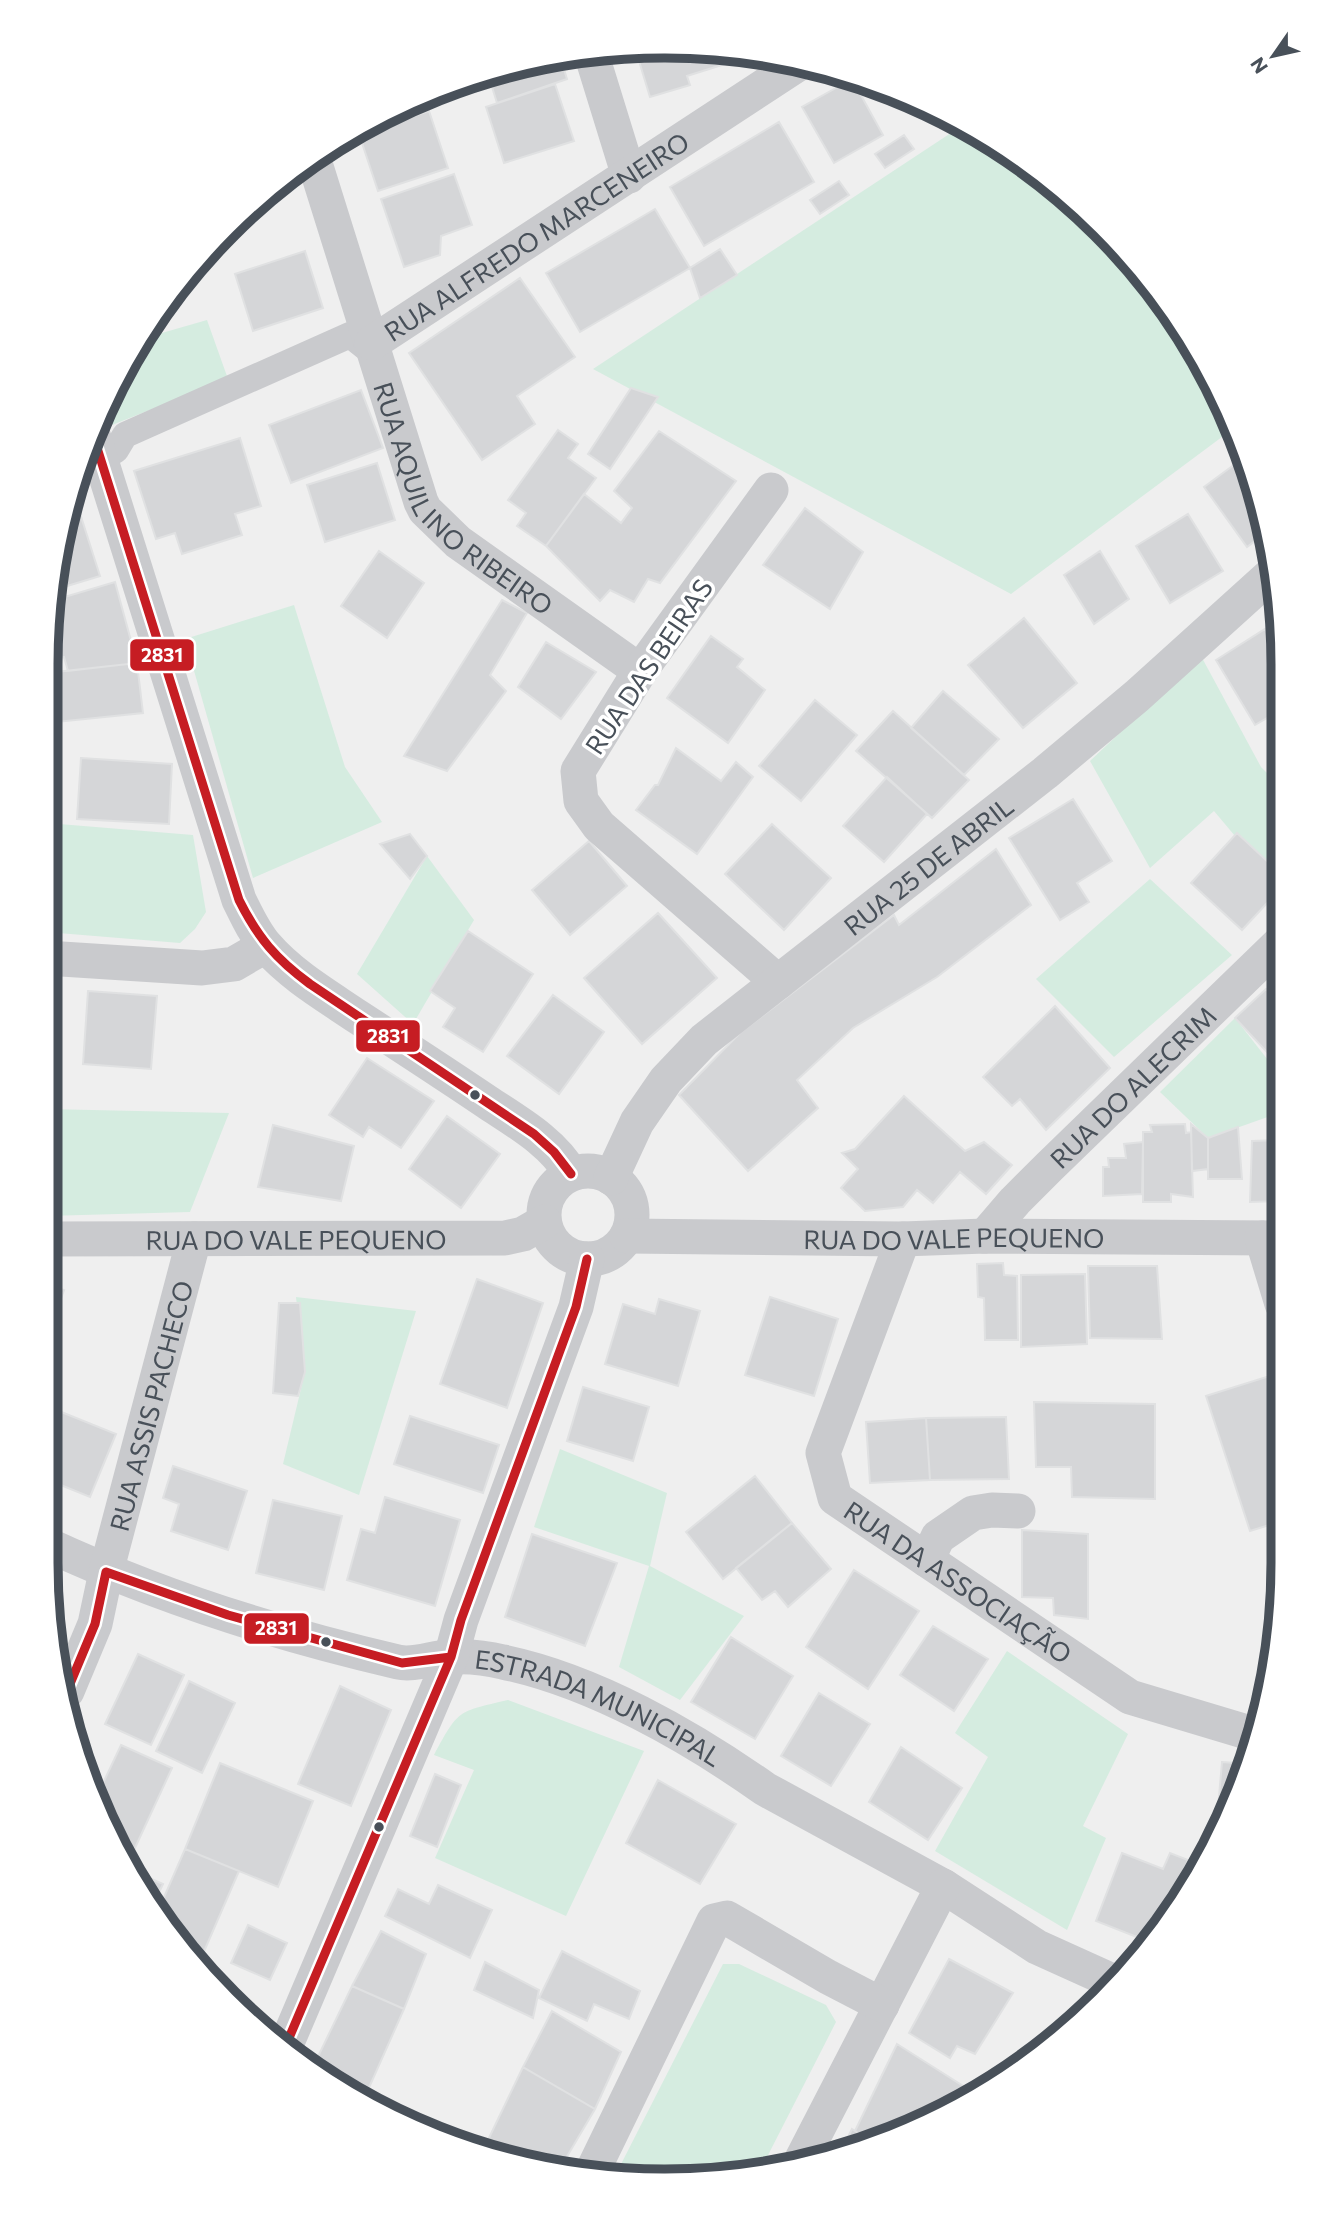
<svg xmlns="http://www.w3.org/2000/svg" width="1329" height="2227" font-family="Commissioner,sans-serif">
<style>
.green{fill:#d5ece0}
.building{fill:#d5d6d8;stroke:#e0e1e2;stroke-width:2}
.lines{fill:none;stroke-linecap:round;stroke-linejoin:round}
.pedestrian{stroke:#c9cacd;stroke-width:26}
.minor{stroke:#c9cacd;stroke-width:35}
.bus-1-casing{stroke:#fff;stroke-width:14}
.bus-1{stroke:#c61d23;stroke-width:9}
.bus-dot{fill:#485059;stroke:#fff;stroke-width:2.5}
.labels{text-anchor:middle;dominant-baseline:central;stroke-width:7;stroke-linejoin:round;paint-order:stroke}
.street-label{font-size:26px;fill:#485059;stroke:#fff}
.rim{fill:none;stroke:#485059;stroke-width:9}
.line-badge{stroke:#fff;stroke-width:2.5}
.badge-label{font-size:19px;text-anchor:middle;font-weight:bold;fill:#fff}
</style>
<rect width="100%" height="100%" fill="#efefef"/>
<path class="green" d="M 963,125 L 1009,150 L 1130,256 L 1201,355 L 1234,428 L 1011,594 L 593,369 Z
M 293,173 L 298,187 L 264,196 Z
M 207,320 L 228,379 L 112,425 L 107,407 L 141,339 Z
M 294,605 L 345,767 L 382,822 L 253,878 L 185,639 Z
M 1201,656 L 1261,767 L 1282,788 L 1282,892 L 1214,811 L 1150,868 L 1090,761 Z
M 47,823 L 193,835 L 206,912 L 195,929 L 180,943 L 46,932 Z
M 427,856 L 474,920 L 413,1024 L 357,974 Z
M 1150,879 L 1232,955 L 1114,1057 L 1036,979 Z
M 1235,1018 L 1282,1078 L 1282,1112 L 1208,1138 L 1160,1092 Z
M 46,1109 L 229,1113 L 190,1212 L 46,1216 Z
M 296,1297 L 416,1311 L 359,1495 L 283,1464 L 305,1372 Z
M 560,1449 L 667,1493 L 650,1566 L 744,1616 L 680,1700 L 619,1667 L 649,1566 L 534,1527 Z
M 1007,1651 L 1128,1734 L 1083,1826 L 1106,1838 L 1067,1930 L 935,1851 L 988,1757 L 955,1733 Z
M 508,1700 L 644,1751 L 566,1916 L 435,1858 L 474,1770 L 434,1755 C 459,1709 457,1712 508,1700 Z
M 723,1964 L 739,1964 L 826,2005 L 836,2022 L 763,2165 L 664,2181 L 616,2174 Z"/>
<path class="building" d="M 665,46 L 721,51 L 725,64 L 687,76 L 690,85 L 650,97 L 635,48 Z
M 560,56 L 567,79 L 497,103 L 488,74 L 544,57 Z
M 852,79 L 883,135 L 834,163 L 802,107 Z
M 555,84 L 574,141 L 504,163 L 486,107 Z
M 429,111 L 448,168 L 378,191 L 359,134 Z
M 779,122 L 814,182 L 704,246 L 670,187 Z
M 904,135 L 914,149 L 885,168 L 875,154 Z
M 454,174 L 472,225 L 441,236 L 440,255 L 404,267 L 381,199 Z
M 839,181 L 849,195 L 820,214 L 810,200 Z
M 655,209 L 690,268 L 580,332 L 546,273 Z
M 720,249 L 737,275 L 700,298 L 690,268 Z
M 305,251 L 323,308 L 253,331 L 235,274 Z
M 520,278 L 575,357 L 517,396 L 535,424 L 482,460 L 409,353 Z
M 631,388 L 658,397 L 610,469 L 588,454 Z
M 361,390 L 383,448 L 291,483 L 269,425 Z
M 558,430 L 578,444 L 568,458 L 596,478 L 546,546 L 517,526 L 526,513 L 508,500 Z
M 659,431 L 736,481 L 660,583 L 648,579 L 634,602 L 610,590 L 600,601 L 546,546 L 584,494 L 621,523 L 632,508 L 614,491 Z
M 240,438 L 261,506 L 235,514 L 242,535 L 182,554 L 175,533 L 156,539 L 134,471 Z
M 1246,456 L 1251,466 L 1264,534 L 1247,547 L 1204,487 Z
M 377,463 L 395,520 L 325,542 L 307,485 Z
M 77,504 L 100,576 L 54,590 L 70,506 Z
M 805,508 L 863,552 L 830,609 L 763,565 Z
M 1188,514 L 1223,571 L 1170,603 L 1136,546 Z
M 379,551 L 424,583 L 387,638 L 341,606 Z
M 1100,551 L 1129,599 L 1094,624 L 1064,575 Z
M 115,582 L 137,663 L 68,671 L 64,657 L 51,660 L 47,645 L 47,625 L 55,621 L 50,609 L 51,601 Z
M 502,600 L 527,613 L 490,675 L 506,691 L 447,771 L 404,756 Z
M 1024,618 L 1077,683 L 1023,728 L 968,665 Z
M 1265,629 L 1282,656 L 1282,692 L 1272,698 L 1279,711 L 1255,725 L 1216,660 Z
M 711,636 L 743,659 L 737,667 L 765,690 L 728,743 L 667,698 Z
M 546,642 L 596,672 L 561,719 L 518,687 Z
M 137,663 L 143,713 L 47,723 L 47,673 Z
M 943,691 L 999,739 L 964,775 L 911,728 Z
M 815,700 L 857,735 L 801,801 L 759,766 Z
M 893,711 L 969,780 L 932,818 L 856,751 Z
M 676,748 L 721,781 L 736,762 L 753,777 L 697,854 L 636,810 L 655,785 L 658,785 Z
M 81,758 L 172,764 L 169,824 L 77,819 Z
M 887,777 L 927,814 L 884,862 L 843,826 Z
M 1073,799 L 1112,861 L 1077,883 L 1089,902 L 1060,920 L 1009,838 Z
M 772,824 L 831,878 L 784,930 L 725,874 Z
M 1237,833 L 1282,875 L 1282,887 L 1242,930 L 1191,883 Z
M 410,834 L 427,856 L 410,879 L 380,844 Z
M 589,841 L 627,886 L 570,935 L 532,890 Z
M 996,849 L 1031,905 L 937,977 L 853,1028 L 797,1080 L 818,1108 L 748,1171 L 679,1095 L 741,1032 L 894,915 L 899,925 Z
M 658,913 L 717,978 L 642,1044 L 584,978 Z
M 468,931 L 533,974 L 483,1052 L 443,1027 L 455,1008 L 430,991 Z
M 1266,989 L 1282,1008 L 1282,1068 L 1235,1018 Z
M 88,991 L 157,996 L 151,1069 L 83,1064 Z
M 553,995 L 604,1032 L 559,1094 L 507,1056 Z
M 1055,1006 L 1110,1068 L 1046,1130 L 1020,1099 L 1012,1106 L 983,1077 Z
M 367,1058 L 434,1101 L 401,1148 L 369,1127 L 363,1137 L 329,1115 Z
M 904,1096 L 965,1151 L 984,1142 L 1012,1165 L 986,1194 L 960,1172 L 933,1203 L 917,1190 L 903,1207 L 865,1211 L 841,1188 L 858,1169 L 842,1153 L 855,1149 Z
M 447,1116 L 500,1154 L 461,1208 L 409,1169 Z
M 1281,1121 L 1282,1201 L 1250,1202 L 1252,1141 L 1280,1140 Z
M 1185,1124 L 1186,1133 L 1191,1132 L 1193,1197 L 1171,1194 L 1171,1202 L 1143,1202 L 1143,1132 L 1152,1132 L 1150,1125 Z
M 1191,1124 L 1208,1138 L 1208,1169 L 1192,1171 Z
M 273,1125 L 354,1146 L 341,1201 L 258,1187 Z
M 1238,1127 L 1242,1179 L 1208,1179 L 1208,1138 Z
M 1143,1142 L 1142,1194 L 1103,1196 L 1103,1167 L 1109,1167 L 1108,1158 L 1126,1158 L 1124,1144 Z
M 1003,1263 L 1004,1275 L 1017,1276 L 1018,1340 L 985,1340 L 984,1298 L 978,1297 L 977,1264 Z
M 1088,1266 L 1157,1266 L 1162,1339 L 1090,1338 Z
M 1085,1274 L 1087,1344 L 1021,1347 L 1021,1275 Z
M 477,1279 L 543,1303 L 507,1408 L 440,1384 Z
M 46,1284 L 64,1290 L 46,1340 Z
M 770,1297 L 838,1319 L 814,1396 L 745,1375 Z
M 659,1299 L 700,1311 L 678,1386 L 605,1364 L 623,1304 L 655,1314 Z
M 279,1303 L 300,1303 L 305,1372 L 298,1396 L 273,1393 Z
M 1276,1374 L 1282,1393 L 1282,1411 L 1277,1413 L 1282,1428 L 1282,1521 L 1250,1531 L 1206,1396 Z
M 583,1387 L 649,1407 L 633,1461 L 567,1441 Z
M 1034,1402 L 1155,1404 L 1155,1499 L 1072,1497 L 1071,1467 L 1036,1467 Z
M 49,1407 L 116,1434 L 90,1497 L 46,1479 L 46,1416 Z
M 410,1416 L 499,1445 L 483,1493 L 394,1464 Z
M 1006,1417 L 1009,1479 L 930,1480 L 926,1418 Z
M 926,1418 L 930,1480 L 870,1483 L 866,1422 Z
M 173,1466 L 247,1491 L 228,1550 L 171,1531 L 179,1504 L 163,1498 Z
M 755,1476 L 792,1523 L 723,1579 L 686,1532 Z
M 385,1497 L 460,1520 L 435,1606 L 347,1580 L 361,1529 L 375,1533 Z
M 273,1500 L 342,1516 L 324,1590 L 256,1573 Z
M 792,1523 L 831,1569 L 788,1607 L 775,1591 L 762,1600 L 736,1568 Z
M 1022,1530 L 1088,1534 L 1088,1619 L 1054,1615 L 1053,1598 L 1022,1597 Z
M 532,1534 L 617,1563 L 585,1646 L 505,1617 Z
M 854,1570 L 919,1611 L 868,1689 L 806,1647 Z
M 51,1596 L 60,1600 L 54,1615 Z
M 933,1626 L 988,1659 L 954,1711 L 900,1675 Z
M 731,1637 L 793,1676 L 755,1739 L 691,1702 Z
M 138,1654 L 184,1675 L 151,1745 L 105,1724 Z
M 189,1681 L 235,1703 L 202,1773 L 156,1751 Z
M 340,1686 L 391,1710 L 351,1806 L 298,1784 Z
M 819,1693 L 870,1724 L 831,1786 L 781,1756 Z
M 121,1745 L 172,1768 L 134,1850 L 123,1844 L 97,1796 Z
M 901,1747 L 962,1788 L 928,1840 L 869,1802 Z
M 1222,1762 L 1249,1764 L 1216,1831 Z
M 220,1763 L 313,1801 L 278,1887 L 185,1849 Z
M 435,1774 L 461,1785 L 437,1847 L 410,1836 Z
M 658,1780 L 736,1824 L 700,1884 L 626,1843 Z
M 185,1849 L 239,1871 L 199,1963 L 173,1939 L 158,1911 Z
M 1122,1853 L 1163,1869 L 1170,1853 L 1188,1860 L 1164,1923 L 1147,1941 L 1096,1921 Z
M 138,1873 L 163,1884 L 154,1903 Z
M 438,1885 L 492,1910 L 470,1958 L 385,1916 L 398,1889 L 429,1904 Z
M 248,1925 L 287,1943 L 270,1980 L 231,1963 Z
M 381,1931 L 426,1954 L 404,2009 L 352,1986 Z
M 562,1951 L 640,1991 L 629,2019 L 594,2004 L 587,2021 L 539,1998 Z
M 949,1959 L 1013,1993 L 975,2054 L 957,2046 L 950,2058 L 909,2033 Z
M 485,1962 L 539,1990 L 533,2018 L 474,1990 Z
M 352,1986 L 404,2009 L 364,2099 L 320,2077 L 312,2069 Z
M 552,2011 L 621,2052 L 595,2109 L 523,2067 Z
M 897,2044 L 971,2091 L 950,2103 L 942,2099 L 936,2110 L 874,2143 L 855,2131 Z
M 523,2067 L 595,2109 L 562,2165 L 518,2157 L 487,2142 Z
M 852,2129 L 874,2143 L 863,2149 L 840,2153 Z"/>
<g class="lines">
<path class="pedestrian" d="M 101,459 L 116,450 L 125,435 L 350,335 L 365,347 L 372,343"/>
<g class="minor">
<path d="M 591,53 L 629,176"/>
<path id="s1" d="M 313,157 L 421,502 L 425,510 L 458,542 L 640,671"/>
<path id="s2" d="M 372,343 L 801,62"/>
<path d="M 93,435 L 239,900 C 247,916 254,932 266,946 C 291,975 327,996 358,1017 C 401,1045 444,1073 487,1102 C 517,1122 553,1142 571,1174"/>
<path d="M 771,490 L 640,671 L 578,771 L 581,801 L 599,826 L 778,982"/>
<path d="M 46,958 L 202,968 L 234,964 L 265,946"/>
<circle cx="588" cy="1215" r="44"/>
<path id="s3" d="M 611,1178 L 637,1122 L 666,1080 L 704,1040 L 1045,773 L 1137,696 L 1272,574"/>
<path id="s4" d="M 627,1236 L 903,1239 L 985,1236 L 1282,1238"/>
<path id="s5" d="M 985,1236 L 1015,1201 L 1049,1167 L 1282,941"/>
<path d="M 1262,1238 L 1282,1304"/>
<path id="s6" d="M 46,1239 L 505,1238 L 523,1234 L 544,1222"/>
<path id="s7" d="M 903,1239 L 823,1453 L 835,1498 L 1130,1697 L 1250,1733 L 1256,1733"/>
<path id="s8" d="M 46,1544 C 158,1596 277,1634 398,1662 C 414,1666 434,1657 450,1657 C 467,1656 487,1658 503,1662 C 594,1681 690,1736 765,1789 L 943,1886 L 1037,1947 L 1110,1980"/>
<path d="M 927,1560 L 938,1537 L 973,1513 L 992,1510 L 1018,1511"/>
<path id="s9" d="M 67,1691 L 95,1624 L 106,1572 L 194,1239"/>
<path d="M 286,2045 L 451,1657 L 461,1620 L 576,1307 L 587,1259"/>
<path d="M 802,2159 L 943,1886"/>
<path d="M 593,2170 L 714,1921 L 727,1918 L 828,1977 L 882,2005"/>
</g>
<defs>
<path id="bus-1" d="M 93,435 L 239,900 C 258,938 276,959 310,984 L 534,1134 L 554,1152 L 571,1174
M 106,1572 L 228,1615 L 402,1663 L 451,1657
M 67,1691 L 95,1624 L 106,1572
M 286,2045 L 451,1657 L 461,1620 L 576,1307 L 587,1259"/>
</defs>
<use href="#bus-1" class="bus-1-casing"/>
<use href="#bus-1" class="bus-1"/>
</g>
<g class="bus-dot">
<circle cx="475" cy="1095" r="6"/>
<circle cx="326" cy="1642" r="6"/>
<circle cx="379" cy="1827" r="6"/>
</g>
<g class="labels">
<g class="street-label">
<text stroke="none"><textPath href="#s2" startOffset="196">RUA ALFREDO MARCENEIRO</textPath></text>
<text stroke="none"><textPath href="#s1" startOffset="383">RUA AQUILINO RIBEIRO</textPath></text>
<text transform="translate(648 666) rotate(-56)">RUA DAS BEIRAS</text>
<text stroke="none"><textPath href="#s3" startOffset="452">RUA 25 DE ABRIL</textPath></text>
<text stroke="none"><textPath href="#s5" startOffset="210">RUA DO ALECRIM</textPath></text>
<text stroke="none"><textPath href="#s4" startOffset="327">RUA DO VALE PEQUENO</textPath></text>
<text stroke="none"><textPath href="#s6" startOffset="250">RUA DO VALE PEQUENO</textPath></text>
<text stroke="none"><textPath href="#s9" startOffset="298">RUA ASSIS PACHECO</textPath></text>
<text stroke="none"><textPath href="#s7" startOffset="424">RUA DA ASSOCIAÇÃO</textPath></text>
<text stroke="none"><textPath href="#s8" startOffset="583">ESTRADA MUNICIPAL</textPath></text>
</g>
</g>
<path d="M0 0H1329V2227H0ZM664 58H665A606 606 0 0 1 1271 664V1563A606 606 0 0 1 665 2169H664A606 606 0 0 1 58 1563V664A606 606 0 0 1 664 58Z" fill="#fff" fill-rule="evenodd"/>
<path class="rim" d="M664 58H665A606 606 0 0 1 1271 664V1563A606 606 0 0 1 665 2169H664A606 606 0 0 1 58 1563V664A606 606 0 0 1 664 58Z"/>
<g class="line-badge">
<rect x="129" y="638" width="66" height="34" rx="7" fill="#c61d23"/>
<rect x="355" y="1019" width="66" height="34" rx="7" fill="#c61d23"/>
<rect x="243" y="1612" width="67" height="33" rx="7" fill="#c61d23"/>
</g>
<g class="badge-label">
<text x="162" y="662">2831</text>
<text x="388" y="1043">2831</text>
<text x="276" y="1635">2831</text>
</g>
<g transform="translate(1273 56) rotate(236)" stroke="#ffffff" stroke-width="5" paint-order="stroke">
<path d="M0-5L12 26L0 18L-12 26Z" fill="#485059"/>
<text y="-10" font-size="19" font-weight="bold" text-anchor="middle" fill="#485059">N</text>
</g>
</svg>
